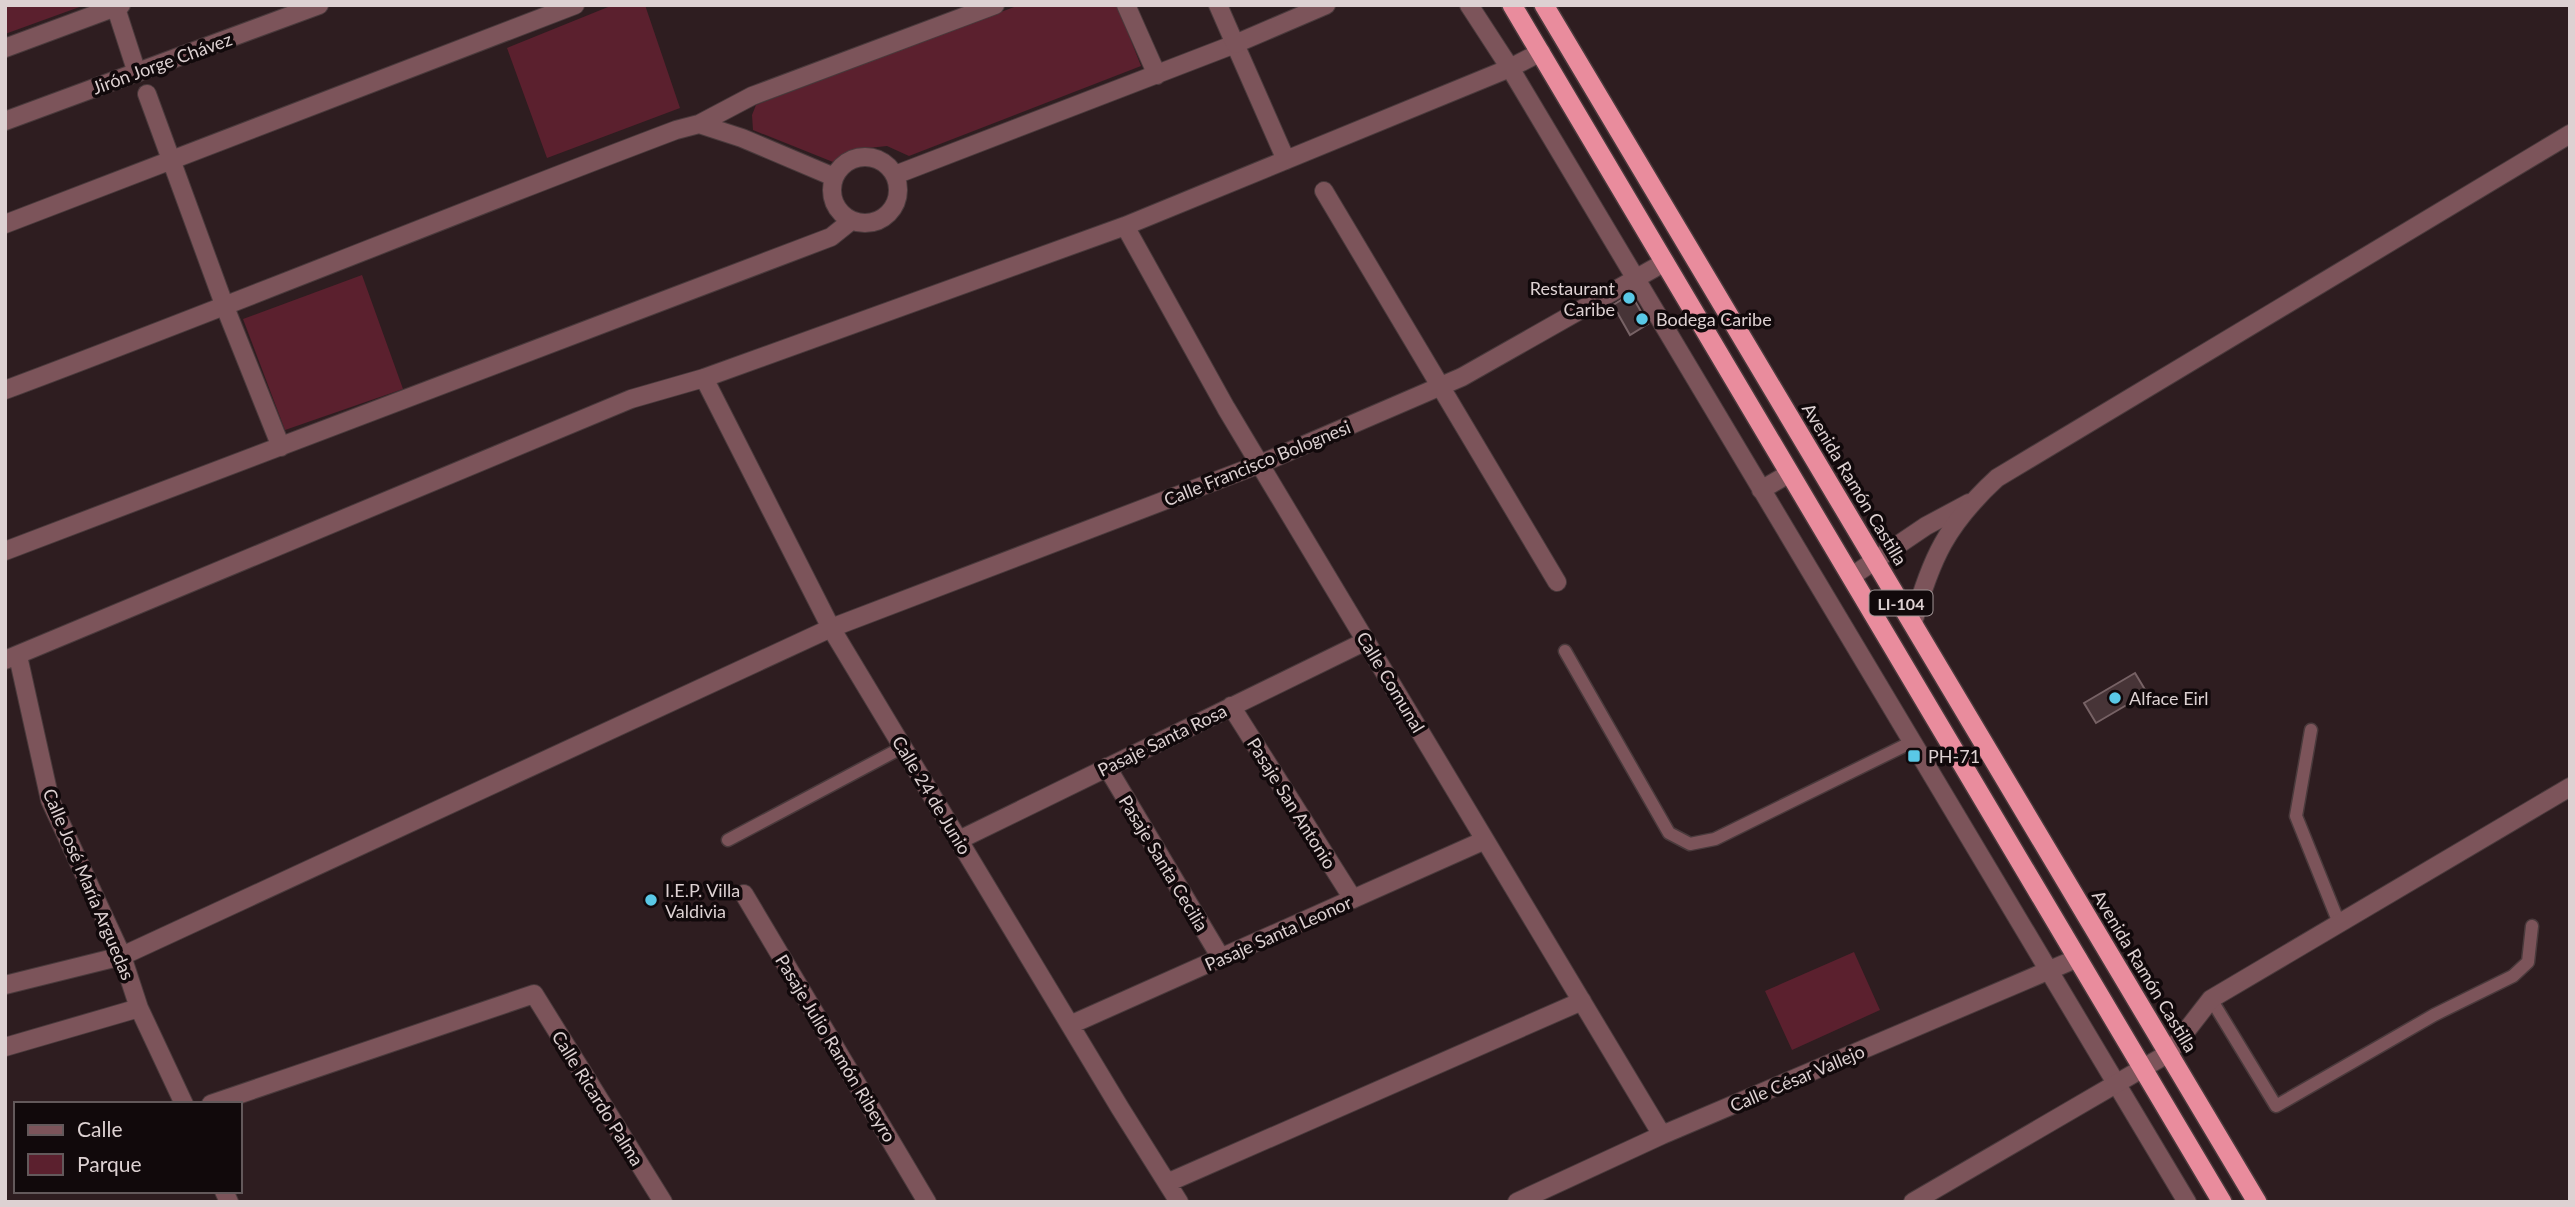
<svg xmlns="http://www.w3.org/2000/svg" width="2575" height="1207" font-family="Lato,sans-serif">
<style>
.green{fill:#5b202e}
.building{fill:#473437;stroke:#776265;stroke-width:2}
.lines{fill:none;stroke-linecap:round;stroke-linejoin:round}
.service-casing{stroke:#4a3a3c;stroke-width:15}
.minor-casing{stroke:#4a3a3c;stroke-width:20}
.tertiary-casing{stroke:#4a3a3c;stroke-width:20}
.trunk-casing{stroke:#4a3a3c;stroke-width:22}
.service{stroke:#7c545a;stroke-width:12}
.minor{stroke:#7c545a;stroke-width:18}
.tertiary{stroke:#7c545a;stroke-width:18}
.trunk{stroke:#e98c9d;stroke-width:19}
.poi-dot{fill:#5ac8e6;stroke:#11090b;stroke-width:2.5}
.labels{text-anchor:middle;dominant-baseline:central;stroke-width:7;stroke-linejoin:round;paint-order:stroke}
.shield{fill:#11090b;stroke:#a09596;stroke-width:2}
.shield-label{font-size:16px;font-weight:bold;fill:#ddd1d2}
.street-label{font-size:18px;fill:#ddd1d2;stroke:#11090b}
.poi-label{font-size:18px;fill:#ddd1d2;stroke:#11090b;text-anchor:start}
</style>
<rect width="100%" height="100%" fill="#2e1d20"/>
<path class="green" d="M 5,5 L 85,5 L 5,34 Z
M 613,5 L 645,5 L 680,108 L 547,158 L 507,48 Z
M 1019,5 L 1117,5 L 1141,66 L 909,156 L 887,146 L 868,148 L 833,162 L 753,130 L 752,115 L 756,105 Z
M 362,275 L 403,389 L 285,430 L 243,319 Z
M 1854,952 L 1880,1010 L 1792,1050 L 1765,991 Z"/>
<path class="building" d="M 1631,294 L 1648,324 L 1630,335 L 1613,305 Z
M 2135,673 L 2147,693 L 2096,723 L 2084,703 Z"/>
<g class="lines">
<defs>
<path id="service" d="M 1565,651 L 1669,833 L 1690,844 L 1715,839 L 1912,742
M 2311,730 L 2296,816 L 2339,923
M 728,840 L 903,747
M 2211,999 L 2276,1106 L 2434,1015 L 2513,976 L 2528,962 L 2532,926"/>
<path id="minor" d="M 115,5 L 137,73
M 1126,5 L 1157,75
M 1469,5 L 1510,68 L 2187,1202
M 5,48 L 121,5
M 147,94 L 225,307 L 281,447
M 699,124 L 742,138 L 834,177
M832 190a33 33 0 1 1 66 0a33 33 0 1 1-66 0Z
M 895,175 L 1235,44 L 1286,160
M 1324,191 L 1557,582
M 5,224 L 575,5
M 1125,226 L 1226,408 L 1662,1135
M 704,378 L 831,628 L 1120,1108 L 1179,1202
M 5,390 C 230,306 451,215 676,130 L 699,124 L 752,96 L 995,5
M 1761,490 L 1790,473
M 5,551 L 831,237 L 851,221
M 1852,576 L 1926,526 L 1969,503
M 18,656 L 50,800 L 122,956 L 139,1008 L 184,1104
M 5,660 L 631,399 L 704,378 L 1125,226 L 1510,68 L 1541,52
M 1231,706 L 1353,899
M 1107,767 L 1221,958
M 959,840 L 1366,641
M 744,894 L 927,1202
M 5,985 L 122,956 L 831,628 L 1260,464 L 1462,377 L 1665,262
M 1070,1025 L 1485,840
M 5,1047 L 139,1008
M 2169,1053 L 2211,999 L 2570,787
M 211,1104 L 534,994 L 663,1202
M 1167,1183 L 1582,1001
M 224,1191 L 229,1202
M 1517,1202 L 1662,1135 L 2078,958"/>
<path id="tertiary" d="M 1218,5 L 1235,44 L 1326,5
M 5,121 L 319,5
M 1913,623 C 1931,558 1947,524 1997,478 L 2570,134
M 1913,1202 L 2169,1053"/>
<path id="trunk" d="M 1512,5 L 2222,1202
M 1544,5 L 2257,1202"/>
</defs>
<use href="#service" class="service-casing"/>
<use href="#minor" class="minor-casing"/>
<use href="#tertiary" class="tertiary-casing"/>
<use href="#trunk" class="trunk-casing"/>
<use href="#service" class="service"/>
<use href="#minor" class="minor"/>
<use href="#tertiary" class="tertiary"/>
<use href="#trunk" class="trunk"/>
</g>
<g class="poi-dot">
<circle cx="1629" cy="298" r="7"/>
<circle cx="1642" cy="319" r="7"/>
<circle cx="2115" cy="698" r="7"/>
<rect x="1907" y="749" width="14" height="14" rx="3.5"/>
<circle cx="651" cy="900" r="7"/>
</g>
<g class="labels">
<rect class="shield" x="1869.5" y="590.5" width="63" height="25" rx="5"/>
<g class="shield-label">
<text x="1901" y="603">LI-104</text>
</g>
<g class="street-label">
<text transform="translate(162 63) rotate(-20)">Jirón Jorge Chávez</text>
<text transform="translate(1257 463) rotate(-22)">Calle Francisco Bolognesi</text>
<text transform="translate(1855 484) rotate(59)">Avenida Ramón Castilla</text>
<text transform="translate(1391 682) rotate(59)">Calle Comunal</text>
<text transform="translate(1162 740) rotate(-26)">Pasaje Santa Rosa</text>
<text transform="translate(932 795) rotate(59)">Calle 24 de Junio</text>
<text transform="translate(1292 803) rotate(58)">Pasaje San Antonio</text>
<text transform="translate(1164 863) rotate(59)">Pasaje Santa Cecilia</text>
<text transform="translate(89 884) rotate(67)">Calle José María Arguedas</text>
<text transform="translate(1278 933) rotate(-24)">Pasaje Santa Leonor</text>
<text transform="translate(2145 971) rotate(59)">Avenida Ramón Castilla</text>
<text transform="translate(836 1048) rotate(59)">Pasaje Julio Ramón Ribeyro</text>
<text transform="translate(1797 1078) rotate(-23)">Calle César Vallejo</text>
<text transform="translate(598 1098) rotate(58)">Calle Ricardo Palma</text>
</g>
<g class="poi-label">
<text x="1615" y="288" text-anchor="end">Restaurant<tspan x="1615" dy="21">Caribe</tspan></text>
<text x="1656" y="319">Bodega Caribe</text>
<text x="2129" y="698">Alface Eirl</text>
<text x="1928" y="756">PH-71</text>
<text x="665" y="890">I.E.P. Villa<tspan x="665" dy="21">Valdivia</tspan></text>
</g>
</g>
<rect width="2575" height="1207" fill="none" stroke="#ddd1d2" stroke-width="14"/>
<rect x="14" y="1102" width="228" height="91" fill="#11090b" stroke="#63595b" stroke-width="2"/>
<rect x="28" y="1125" width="35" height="10" fill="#7c545a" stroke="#63595b" stroke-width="2"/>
<text x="77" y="1137" font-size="21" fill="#ddd1d2">Calle</text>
<rect x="28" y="1154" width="35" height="21" fill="#5b202e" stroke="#63595b" stroke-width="2"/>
<text x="77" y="1172" font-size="21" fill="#ddd1d2">Parque</text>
</svg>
